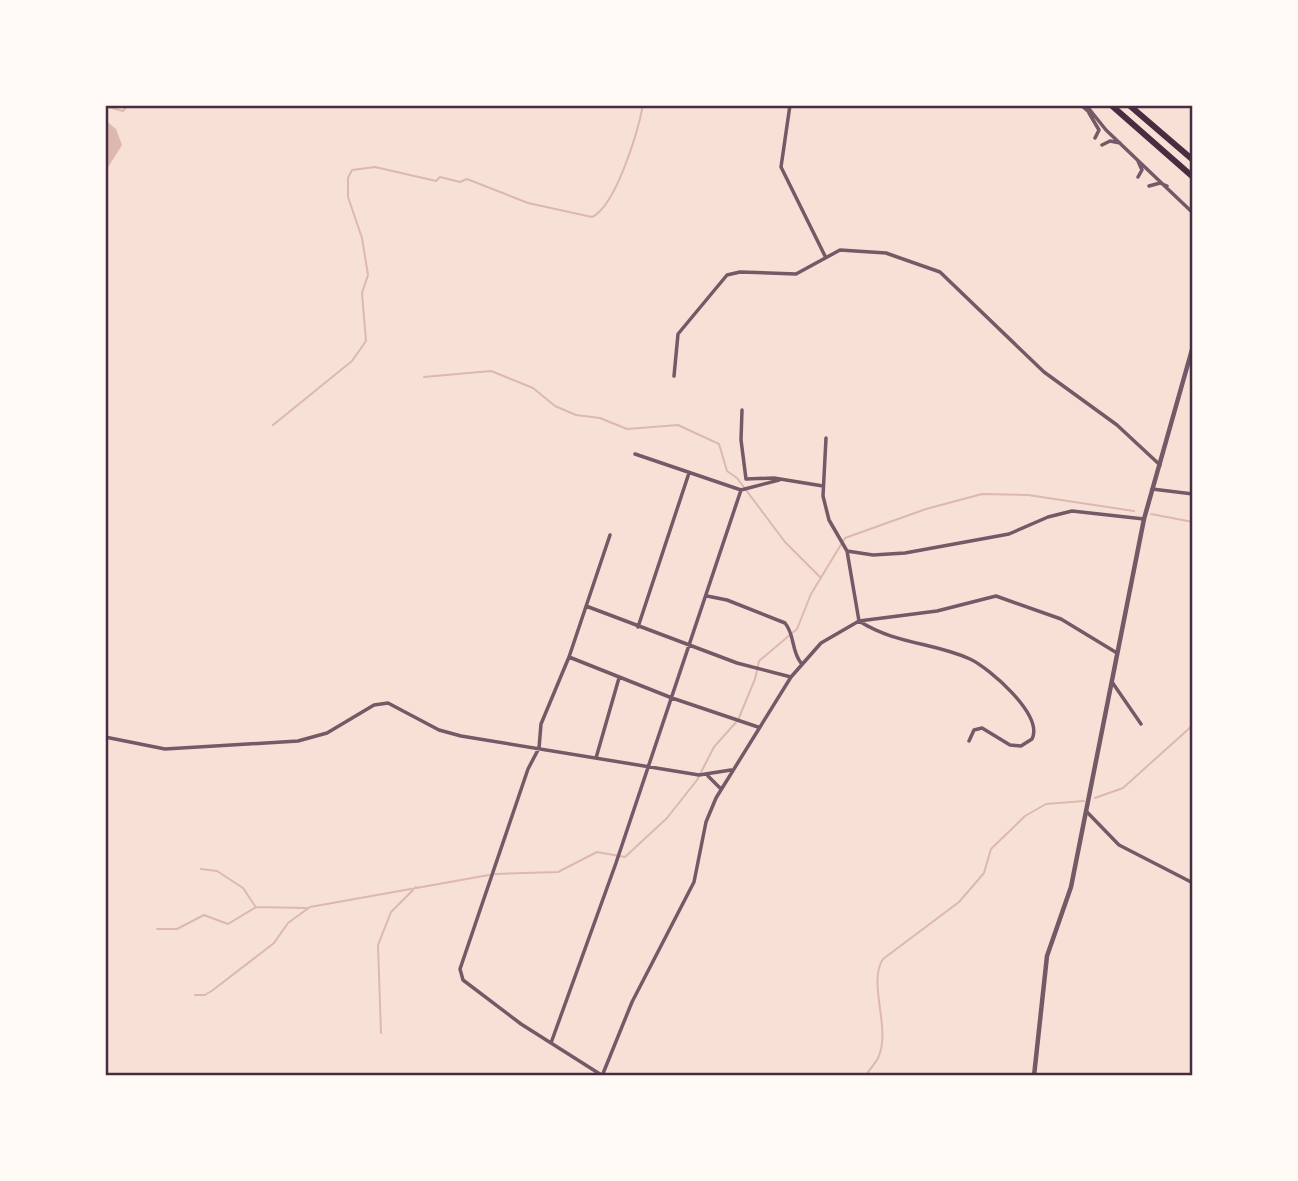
<svg xmlns="http://www.w3.org/2000/svg" width="1298" height="1181" font-family="Roboto,sans-serif">
<style>
.water{fill:#dcb8b0}
.lines{fill:none;stroke-linecap:round;stroke-linejoin:round}
.stream{stroke:#dcb8b0;stroke-width:2}
.minor{stroke:#755966;stroke-width:3.5}
.tertiary{stroke:#755966;stroke-width:4.5}
.motorway{stroke:#4a2c40;stroke-width:6}
.neatline{fill:none;stroke:#4a2c40;stroke-width:2.5}
</style>
<rect width="100%" height="100%" fill="#f7e1d7"/>
<path class="water" d="M 105,120 L 116,129 L 122,145 L 105,172 Z"/>
<g class="lines">
<path class="stream" d="M 105,106 L 123,111 L 128,105
M 424,377 L 491,371 L 533,388 L 555,406 L 576,415 L 600,418 L 627,429 L 678,425 L 719,444 L 727,471 L 737,478 L 785,542 L 821,578
M 273,425 L 352,361 L 366,341 L 362,293 L 368,275 L 362,238 L 348,197 L 348,178 L 352,170 L 375,167 L 436,181 L 440,177 L 460,182 L 467,179 L 528,203 L 592,217 C 616,206 638,131 643,105
M 1151,514 L 1193,522
M 1095,798 L 1123,788 L 1193,725
M 201,869 L 217,871 L 243,888 L 255,906
M 495,874 L 558,872 L 597,852 L 625,857 L 667,818 L 697,780 L 714,747 L 738,720 L 755,679 L 759,661 L 797,629 L 811,594 L 845,538 L 926,509 L 982,494 L 1028,495 L 1134,511
M 157,929 L 177,929 L 204,915 L 228,924 L 256,907 L 307,908
M 195,995 L 205,995 L 213,990 L 274,943 L 288,923 L 310,907 L 489,875
M 381,1033 L 378,945 L 391,912 L 416,887
M 865,1076 C 869,1070 875,1064 878,1058 C 892,1029 867,983 883,959 L 959,902 L 984,873 L 991,849 L 1025,816 L 1046,804 L 1084,801"/>
<path class="minor" d="M 790,105 L 781,167 L 825,256
M 1081,105 L 1090,113
M 1086,105 L 1106,130 L 1193,213
M 1089,113 L 1099,130 L 1095,138
M 1102,145 L 1110,141 L 1120,143
M 1138,177 L 1142,170 L 1138,161
M 1149,186 L 1160,183 L 1167,186
M 674,376 L 678,334 L 727,275 L 740,272 L 796,274 L 840,250 L 886,253 L 940,272 L 1044,372 L 1117,425 L 1160,465
M 742,410 L 741,440 L 746,479 L 774,478 L 823,486
M 826,438 L 823,496 L 829,520 L 847,551 L 859,621 C 897,645 933,642 970,659 C 989,668 1044,715 1032,739 L 1021,746 L 1010,745 L 982,728 L 974,730 L 969,741
M 1152,489 L 1193,494
M 741,490 L 779,480
M 847,551 L 873,555 L 905,553 L 1009,534 L 1048,517 L 1072,511 L 1144,519
M 707,596 L 727,600 L 785,623 C 795,635 791,650 801,663
M 586,606 L 737,663 L 791,677
M 638,627 L 689,473
M 569,657 L 672,698 L 758,727
M 1112,682 L 1141,724
M 105,737 L 165,749 L 298,741 L 327,733 L 374,705 L 388,703 L 439,730 L 461,736 L 699,775 L 731,770
M 596,758 L 619,678
M 708,776 L 721,789
M 1086,811 L 1119,845 L 1193,883
M 551,1043 L 616,863 L 741,490 L 635,454
M 602,1076 L 632,1002 L 694,882 L 706,822 L 716,798 L 791,677 L 821,643 L 859,621 L 937,611 L 996,596 L 1061,619 L 1117,653
M 603,1076 L 521,1024 L 463,980 L 460,969 L 528,769 L 539,748 L 541,724 L 569,657 L 610,535"/>
<path class="tertiary" d="M 1034,1076 L 1047,956 L 1071,887 L 1144,519 L 1193,346"/>
<path class="motorway" d="M 1111,105 L 1193,177
M 1129,105 L 1193,160"/>
</g>
<rect width="1298" height="1181" fill="none" stroke="#fffaf5" stroke-width="214"/>
<rect x="107" y="107" width="1084" height="967" class="neatline"/>
</svg>
